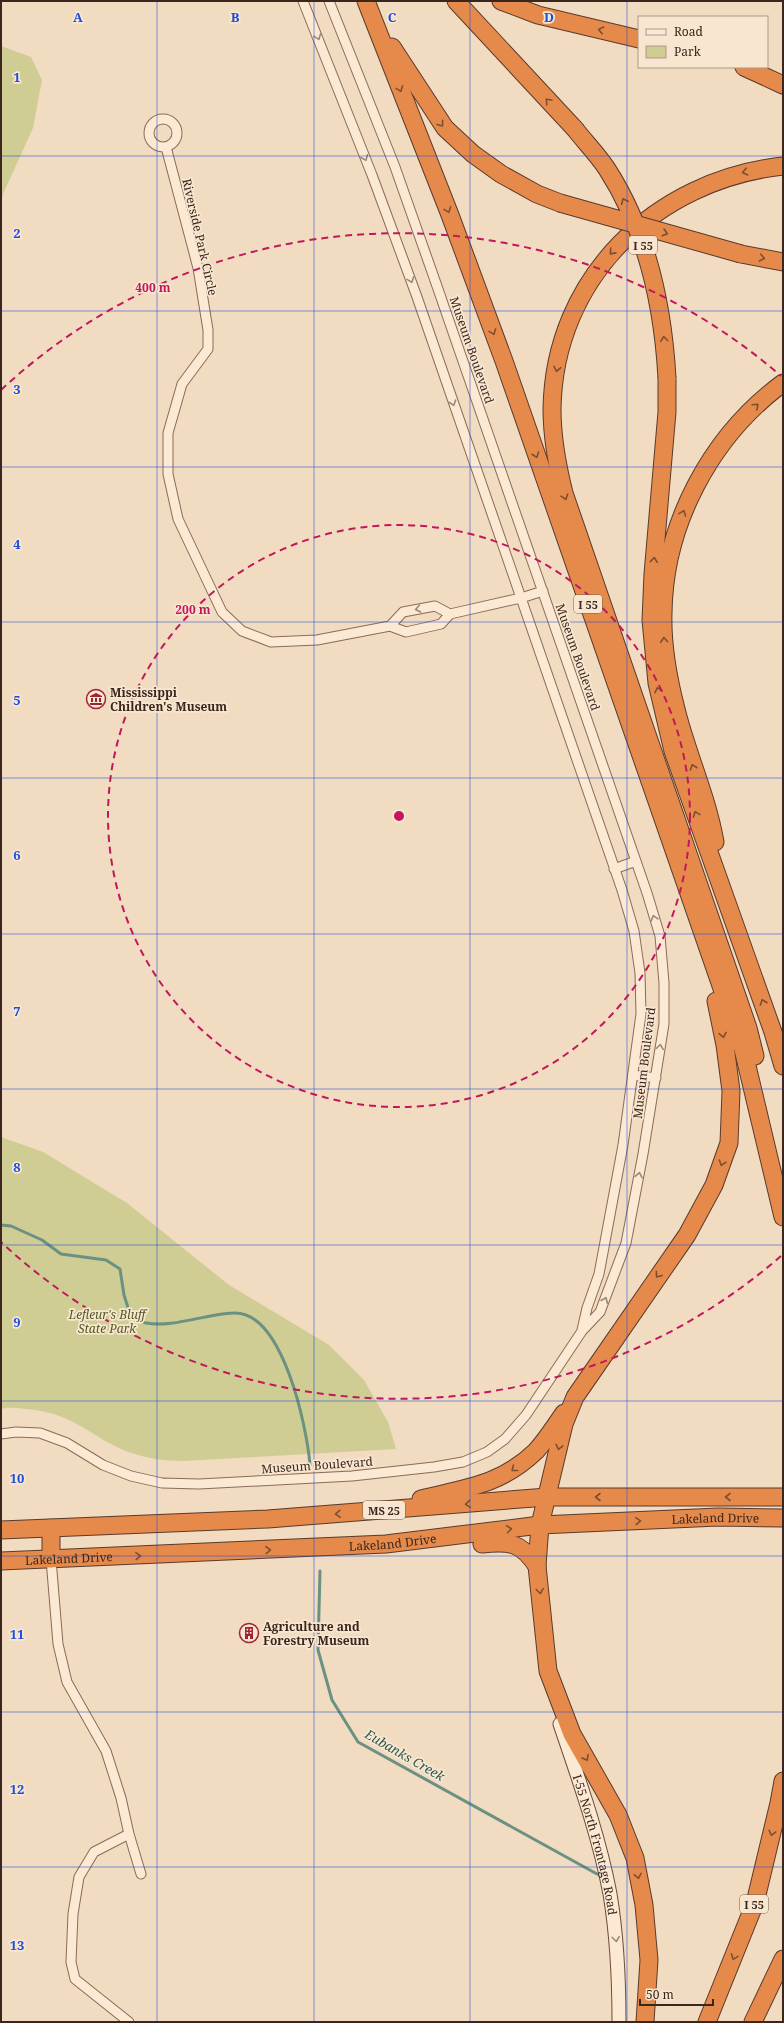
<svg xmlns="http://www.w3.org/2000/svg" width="784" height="2023" font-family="'Noto Serif',serif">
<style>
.green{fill:#cfcd94}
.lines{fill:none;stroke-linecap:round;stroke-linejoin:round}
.stream{stroke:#6a9181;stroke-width:3}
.street-casing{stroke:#8b6b57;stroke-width:11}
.secondary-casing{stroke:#6d4c3a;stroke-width:15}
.highway-casing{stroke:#593a2c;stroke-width:19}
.street{stroke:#fbe9d4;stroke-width:9}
.secondary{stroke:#fbe9d4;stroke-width:13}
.highway{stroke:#e68a4b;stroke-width:17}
.highway-bridge-casing{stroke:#593a2c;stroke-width:19;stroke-linecap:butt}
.highway-bridge{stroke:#e68a4b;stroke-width:17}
.oneway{stroke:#7f4e2f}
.oneway2{stroke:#9a8878}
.grid{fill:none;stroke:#1d4ed8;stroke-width:1;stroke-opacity:0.55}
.ring{fill:none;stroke:#c2185b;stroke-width:2;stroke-dasharray:7 5}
.labels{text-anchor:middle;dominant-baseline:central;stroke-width:3.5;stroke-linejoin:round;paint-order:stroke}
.shield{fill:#f8e6d1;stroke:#736052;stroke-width:1}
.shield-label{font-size:11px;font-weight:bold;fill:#3a261c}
.street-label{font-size:12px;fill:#3a261c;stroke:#f8e6d1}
.poi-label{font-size:12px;font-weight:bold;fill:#3a261c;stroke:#f8e6d1;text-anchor:start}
.park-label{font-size:12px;font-style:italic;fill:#525822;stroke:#f8e6d1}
.water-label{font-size:13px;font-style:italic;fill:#2b5b50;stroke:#f8e6d1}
.grid-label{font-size:13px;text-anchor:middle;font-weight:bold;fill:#1d4ed8;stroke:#f8e6d1;stroke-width:3.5;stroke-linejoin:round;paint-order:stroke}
.centre{fill:#c2185b;stroke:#f8e6d1;stroke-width:2}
.ring-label{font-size:12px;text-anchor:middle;font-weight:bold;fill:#c2185b;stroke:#f8e6d1;stroke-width:3.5;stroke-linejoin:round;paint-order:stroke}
</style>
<rect width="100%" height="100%" fill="#f1dbc1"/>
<path class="green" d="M 1,46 L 31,57 L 42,80 L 33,128 L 3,194 L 1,204 Z
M 1,1137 L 43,1152 L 127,1203 L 229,1285 L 329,1345 L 364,1380 L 388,1422 L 396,1449 L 183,1461 C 163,1461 143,1458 123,1450 C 86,1433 71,1412 25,1409 C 17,1408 9,1407 1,1409 Z"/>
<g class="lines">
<path class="stream" d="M 1,1225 L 11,1226 L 42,1240 L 61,1254 L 106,1260 L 120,1269 L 124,1295 L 130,1314 C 135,1317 141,1322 146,1323 C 172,1328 206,1314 233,1313 C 283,1310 307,1428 310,1465
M 320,1571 L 318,1650 L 332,1700 L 358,1742 L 597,1874"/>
<defs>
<path id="street" d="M 303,1 L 372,175 L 417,297 L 622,890 L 634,931 L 640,973 L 641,1014 L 623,1145 L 599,1274 L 587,1308 L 582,1330
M149 133a14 14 0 1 1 28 0a14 14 0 1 1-28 0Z
M 166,147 L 198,268 L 208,330 L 208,349 L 182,384 L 168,433 L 168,474 L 178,519 L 222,612 L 242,631 L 271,642 L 317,640 L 390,626 L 406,632 L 441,624 L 450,614 L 521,598 L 543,591
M 390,626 L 403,612 L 435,606 L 450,614
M 614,869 L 636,861
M 633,1075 L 656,1078
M 1,1434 L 16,1432 L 40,1433 L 67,1443 L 103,1465 L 131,1476 L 162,1483 L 199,1484 L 352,1476 L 434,1467 L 463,1462 L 487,1452 L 505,1439 L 526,1415 L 582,1331 L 600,1312 L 626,1243 L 643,1154 L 664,1024 L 664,983 L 660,936 L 647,893 L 438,289 L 395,167 L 329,1
M 51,1559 L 58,1644 L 67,1682 L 106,1751 L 121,1798 L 129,1834 L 94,1852 L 79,1877 L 73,1914 L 71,1962 L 75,1979 L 129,2022
M 129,1834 L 141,1874"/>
<g id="secondary">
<path id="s1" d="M 560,1724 C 579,1780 599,1836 610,1894 C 617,1936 619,1979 619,2022"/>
</g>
<g id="highway">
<path d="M 366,1 L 450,215 L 504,361 L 743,1049 L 783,1217"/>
<path d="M 456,1 L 575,129"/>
<path d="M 501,1 L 538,15 L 639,39"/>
<path d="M 392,47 L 445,128 L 473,154 L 501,174 L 537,194 L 560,203"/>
<path d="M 744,67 L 783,85"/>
<path d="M 741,254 L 783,262"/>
<path d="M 667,378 L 667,412 L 653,574 L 651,620 L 657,683 L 673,751 L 773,1032 L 783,1066"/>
<path d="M 715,842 C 707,796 687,754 676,709 C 668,678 662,645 663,613 C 664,524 711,436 783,383"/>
<path d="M 755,1056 L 748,1028 L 564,493 C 557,465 552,437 552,409 C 554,277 656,180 783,166"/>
<path d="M 421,1499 C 466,1488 501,1485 536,1451 C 546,1440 555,1426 564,1413"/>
<path d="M 51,1528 L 51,1559"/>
<path d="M 1,1530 L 268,1519 L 547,1497 L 783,1497"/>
<path d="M 482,1544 C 509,1541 521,1542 537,1566"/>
<path id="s2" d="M 1,1561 L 386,1544 L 540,1525 L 718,1517 L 783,1518"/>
<path d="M 645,2022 L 649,1960 L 644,1905 L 635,1858 L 618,1815 L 572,1734 L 548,1671 L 537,1566 L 540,1525 L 564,1424 L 575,1397 L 687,1235 L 714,1185 L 729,1143 L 731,1091 L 725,1045 L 716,1001"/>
<path d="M 707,2022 L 755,1903 L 779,1803 L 783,1781"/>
<path d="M 753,2022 L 783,1959"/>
</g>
</defs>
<use href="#street" class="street-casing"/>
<use href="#secondary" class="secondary-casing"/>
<use href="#highway" class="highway-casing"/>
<use href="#street" class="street"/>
<use href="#secondary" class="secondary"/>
<use href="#highway" class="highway"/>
<defs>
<path id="highway-bridge" d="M 575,129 C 585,142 598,155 607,169 C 647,231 663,306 667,378
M 560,203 L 741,254"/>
</defs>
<use href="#highway-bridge" class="highway-bridge-casing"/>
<use href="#highway-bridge" class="highway-bridge"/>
</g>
<defs><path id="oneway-chevron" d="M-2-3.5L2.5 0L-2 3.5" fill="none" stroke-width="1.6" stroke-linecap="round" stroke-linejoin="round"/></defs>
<g class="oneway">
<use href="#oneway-chevron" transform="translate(601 30) rotate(-167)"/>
<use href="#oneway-chevron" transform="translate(400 89) rotate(69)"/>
<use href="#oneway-chevron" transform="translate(548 101) rotate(-133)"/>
<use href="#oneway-chevron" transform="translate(441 124) rotate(54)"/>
<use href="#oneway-chevron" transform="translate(745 172) rotate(167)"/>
<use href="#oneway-chevron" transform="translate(624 201) rotate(-115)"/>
<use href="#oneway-chevron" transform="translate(448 210) rotate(69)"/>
<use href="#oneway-chevron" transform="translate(665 233) rotate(16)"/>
<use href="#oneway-chevron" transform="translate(612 252) rotate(132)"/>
<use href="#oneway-chevron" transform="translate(762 258) rotate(12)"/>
<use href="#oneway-chevron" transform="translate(493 332) rotate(70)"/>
<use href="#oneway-chevron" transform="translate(664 339) rotate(-97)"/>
<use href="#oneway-chevron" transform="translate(557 369) rotate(101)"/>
<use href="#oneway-chevron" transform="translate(756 406) rotate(-43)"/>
<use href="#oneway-chevron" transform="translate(536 455) rotate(71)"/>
<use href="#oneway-chevron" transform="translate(565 497) rotate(72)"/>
<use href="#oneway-chevron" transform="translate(683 513) rotate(-69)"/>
<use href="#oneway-chevron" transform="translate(654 560) rotate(-84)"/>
<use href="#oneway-chevron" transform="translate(664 640) rotate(-95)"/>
<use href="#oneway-chevron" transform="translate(658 690) rotate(-102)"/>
<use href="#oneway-chevron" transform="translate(693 767) rotate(-109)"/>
<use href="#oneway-chevron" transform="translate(696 814) rotate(-110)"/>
<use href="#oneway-chevron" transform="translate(763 1002) rotate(-109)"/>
<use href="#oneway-chevron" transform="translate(723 1035) rotate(79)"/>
<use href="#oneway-chevron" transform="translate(722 1163) rotate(109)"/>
<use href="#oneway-chevron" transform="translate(658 1275) rotate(126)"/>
<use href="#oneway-chevron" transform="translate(559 1447) rotate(103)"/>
<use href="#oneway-chevron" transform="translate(514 1469) rotate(142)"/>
<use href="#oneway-chevron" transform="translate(598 1497) rotate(-180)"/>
<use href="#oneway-chevron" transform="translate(728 1497) rotate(-180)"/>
<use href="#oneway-chevron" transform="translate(468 1504) rotate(175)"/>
<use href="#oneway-chevron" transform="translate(338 1514) rotate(176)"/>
<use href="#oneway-chevron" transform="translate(638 1521) rotate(-3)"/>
<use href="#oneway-chevron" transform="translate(509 1529) rotate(-7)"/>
<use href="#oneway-chevron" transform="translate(268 1550) rotate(-2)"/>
<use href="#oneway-chevron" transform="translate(138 1556) rotate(-2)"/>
<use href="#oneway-chevron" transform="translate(540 1591) rotate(83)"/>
<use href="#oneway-chevron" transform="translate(586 1758) rotate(61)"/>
<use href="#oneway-chevron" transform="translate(772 1833) rotate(104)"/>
<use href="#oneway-chevron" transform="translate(638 1876) rotate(79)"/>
<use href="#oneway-chevron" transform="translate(734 1957) rotate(111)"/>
</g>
<g class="oneway2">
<use href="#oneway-chevron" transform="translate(318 37) rotate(69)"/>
<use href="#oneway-chevron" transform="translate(365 158) rotate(68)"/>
<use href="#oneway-chevron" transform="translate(411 280) rotate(70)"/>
<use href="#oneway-chevron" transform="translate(453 403) rotate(71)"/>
<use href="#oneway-chevron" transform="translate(418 609) rotate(169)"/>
<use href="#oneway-chevron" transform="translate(654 918) rotate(-106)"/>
<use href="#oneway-chevron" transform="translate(660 1047) rotate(-82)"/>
<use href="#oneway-chevron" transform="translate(639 1175) rotate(-79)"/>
<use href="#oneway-chevron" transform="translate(605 1300) rotate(-67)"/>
<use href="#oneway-chevron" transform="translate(616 1939) rotate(83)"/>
</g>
<path class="grid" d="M 157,1 L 157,2022M 314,1 L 314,2022M 470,1 L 470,2022M 627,1 L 627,2022M 1,156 L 783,156M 1,311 L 783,311M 1,467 L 783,467M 1,622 L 783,622M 1,778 L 783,778M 1,934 L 783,934M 1,1089 L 783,1089M 1,1245 L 783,1245M 1,1401 L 783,1401M 1,1556 L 783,1556M 1,1712 L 783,1712M 1,1867 L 783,1867"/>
<g class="ring">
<circle cx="399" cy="816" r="291"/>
<path d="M781 1256A583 583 0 0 1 1 1242M1 390A583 583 0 0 1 781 376"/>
</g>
<defs>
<symbol id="museum-ring" viewBox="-11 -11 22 22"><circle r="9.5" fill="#f8e6d1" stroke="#9e2337" stroke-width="1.5"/><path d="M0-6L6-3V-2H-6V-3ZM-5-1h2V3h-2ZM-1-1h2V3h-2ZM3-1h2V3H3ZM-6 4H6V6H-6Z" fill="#9e2337"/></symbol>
<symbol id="building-ring" viewBox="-11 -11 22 22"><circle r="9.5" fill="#f8e6d1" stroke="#9e2337" stroke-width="1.5"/><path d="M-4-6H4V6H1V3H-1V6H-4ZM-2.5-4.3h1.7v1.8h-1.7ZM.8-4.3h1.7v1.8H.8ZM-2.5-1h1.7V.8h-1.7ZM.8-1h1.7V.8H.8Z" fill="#9e2337"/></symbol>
</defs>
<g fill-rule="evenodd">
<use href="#museum-ring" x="85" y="688" width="22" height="22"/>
<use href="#building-ring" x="238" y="1622" width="22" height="22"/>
</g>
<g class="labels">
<g class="shield">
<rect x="629" y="236" width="28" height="18" rx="3"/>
<rect x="574" y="595" width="28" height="18" rx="3"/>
<rect x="363" y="1501" width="42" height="18" rx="3"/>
<rect x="740" y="1895" width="28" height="18" rx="3"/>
</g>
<g class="shield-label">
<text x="643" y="245">I 55</text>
<text x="588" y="604">I 55</text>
<text x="384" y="1510">MS 25</text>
<text x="754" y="1904">I 55</text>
</g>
<g class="street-label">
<text transform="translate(200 237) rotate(77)">Riverside Park Circle</text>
<text transform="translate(472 350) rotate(71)">Museum Boulevard</text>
<text transform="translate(578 657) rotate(71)">Museum Boulevard</text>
<text transform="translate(644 1063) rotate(-83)">Museum Boulevard</text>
<text transform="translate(317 1465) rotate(-4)">Museum Boulevard</text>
<text stroke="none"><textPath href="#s2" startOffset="716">Lakeland Drive</textPath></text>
<text stroke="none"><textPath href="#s2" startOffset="392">Lakeland Drive</textPath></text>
<text stroke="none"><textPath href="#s2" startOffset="68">Lakeland Drive</textPath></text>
<text stroke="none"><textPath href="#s1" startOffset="126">I-55 North Frontage Road</textPath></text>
</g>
<g class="poi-label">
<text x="110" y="692">Mississippi<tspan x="110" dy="14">Children's Museum</tspan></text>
<text x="263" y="1626">Agriculture and<tspan x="263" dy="14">Forestry Museum</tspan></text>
</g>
<g class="park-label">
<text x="107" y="1314">Lefleur's Bluff<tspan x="107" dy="14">State Park</tspan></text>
</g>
<g class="water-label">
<text transform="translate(405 1755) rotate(30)">Eubanks Creek</text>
</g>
</g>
<g class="grid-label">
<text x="78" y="22">A</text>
<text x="235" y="22">B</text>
<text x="392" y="22">C</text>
<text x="549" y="22">D</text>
<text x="17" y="82">1</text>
<text x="17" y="238">2</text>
<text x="17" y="394">3</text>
<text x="17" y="549">4</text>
<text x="17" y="705">5</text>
<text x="17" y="860">6</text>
<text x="17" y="1016">7</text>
<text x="17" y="1172">8</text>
<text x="17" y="1327">9</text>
<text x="17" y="1483">10</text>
<text x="17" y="1639">11</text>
<text x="17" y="1794">12</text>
<text x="17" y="1950">13</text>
</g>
<circle cx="399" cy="816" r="6" class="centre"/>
<g class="ring-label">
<text x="153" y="292">400 m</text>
<text x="193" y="614">200 m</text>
</g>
<rect width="784" height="2023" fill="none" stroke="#3a261c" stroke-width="4"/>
<rect x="638" y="16" width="130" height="52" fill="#f8e6d1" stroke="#ac9989"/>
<rect x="646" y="29" width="20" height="6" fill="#fbe9d4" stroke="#ac9989"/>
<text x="674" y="36" font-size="12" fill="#3a261c">Road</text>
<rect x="646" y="46" width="20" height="12" fill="#cfcd94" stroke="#ac9989"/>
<text x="674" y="56" font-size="12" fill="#3a261c">Park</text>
<path d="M640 1999v6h73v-6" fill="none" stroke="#3a261c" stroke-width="2"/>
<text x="646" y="1999" font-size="12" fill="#3a261c" stroke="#f8e6d1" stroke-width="3" paint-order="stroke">50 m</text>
</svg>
